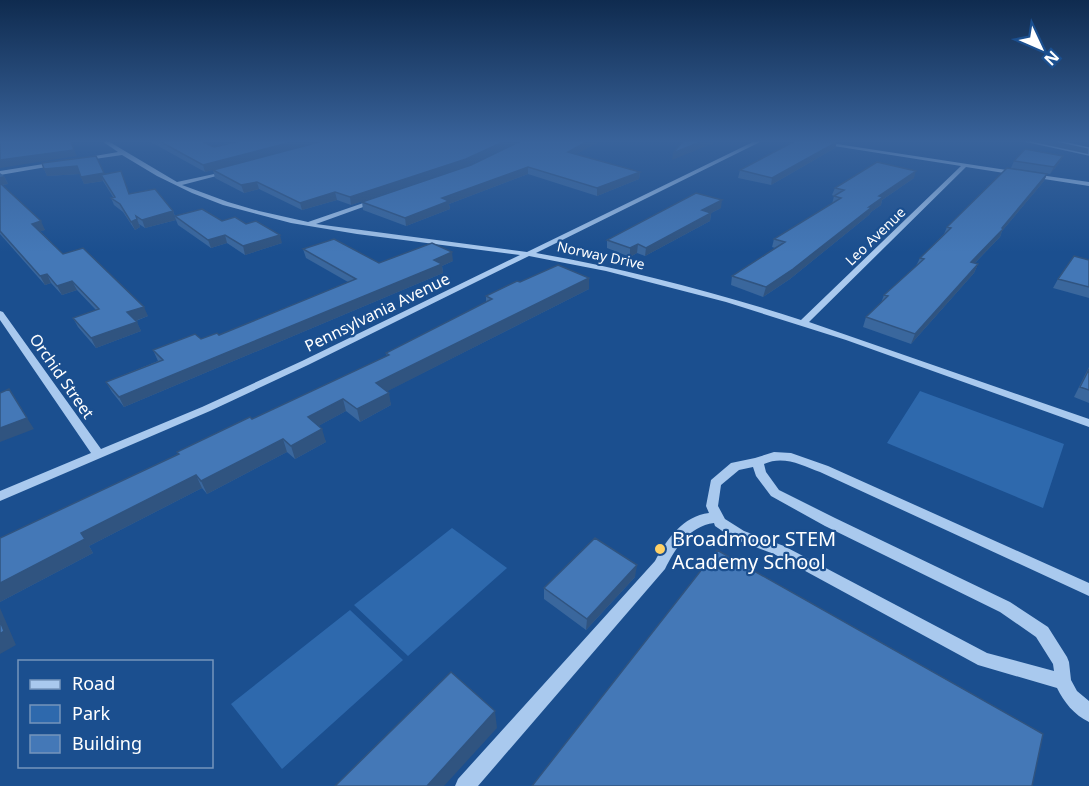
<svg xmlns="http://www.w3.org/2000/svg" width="1089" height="786" font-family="'Noto Sans',sans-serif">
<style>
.green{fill:#2e69ad}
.water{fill:#3c6290;stroke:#9cc4f0;stroke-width:1.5}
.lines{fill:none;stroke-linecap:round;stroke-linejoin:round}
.minor{fill:#a9c9ee;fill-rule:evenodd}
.wall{fill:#3a679d}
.shaded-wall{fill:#305480}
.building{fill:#4478b7;stroke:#305480;stroke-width:1.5}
.poi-dot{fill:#ffd166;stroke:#1b4f8f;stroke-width:2}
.labels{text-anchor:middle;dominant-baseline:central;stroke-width:4.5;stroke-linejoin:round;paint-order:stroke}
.far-street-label{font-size:14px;fill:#fff;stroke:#1b4f8f}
.street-label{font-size:16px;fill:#fff;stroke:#1b4f8f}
.near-poi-label{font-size:20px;fill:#fff;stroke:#1b4f8f;text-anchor:start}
</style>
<rect width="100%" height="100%" fill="#1b4f8f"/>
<path class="green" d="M 920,391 L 1064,444 L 1043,508 L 887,443 Z
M 452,528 L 507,568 L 408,656 L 354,605 Z
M 350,610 L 403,660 L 282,769 L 231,704 Z"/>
<path class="water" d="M 1025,141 L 1057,141 L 1089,148 L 1089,155 Z"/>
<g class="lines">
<path class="minor" d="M 102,141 L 108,141 L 177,182 L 228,171 L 228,173 L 182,185 L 228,202 L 259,211 L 308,222 L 375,199 L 377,200 L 377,202 L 316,224 L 527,252 L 755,141 L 762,141 L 536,253 C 626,269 715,292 801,320 L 961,166 L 802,141 L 817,141 L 1019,172 L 1020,173 L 1017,175 L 966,167 L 809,322 L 1089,419 L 1089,427 L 846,340 L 726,302 L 606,271 L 529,256 L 308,365 L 210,411 L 0,501 L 0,491 L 91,453 L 0,320 L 0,311 L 3,312 L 101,449 L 202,407 L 302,361 L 520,255 L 357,234 L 291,223 L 223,205 L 192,193 L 157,176 L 122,155 L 81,161 L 80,160 L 83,158 L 118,152 Z
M 56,162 L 59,164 L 58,165 L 0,175 L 0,171 Z
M 1033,174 L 1089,182 L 1089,186 L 1031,177 L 1030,176 Z
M 774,452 L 791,453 L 828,466 L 1089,583 L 1089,596 L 820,472 C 802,465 783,455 764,464 L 766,472 L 779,490 L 835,518 L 1010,602 L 1048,627 L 1067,657 L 1069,662 L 1071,680 L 1077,691 L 1089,701 L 1089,722 C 1074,715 1064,702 1057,688 L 978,665 L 774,554 L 734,539 L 715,526 L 714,523 C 689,526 675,549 665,569 L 478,786 L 455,786 L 458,779 L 655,561 C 667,539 683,516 709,513 L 706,506 L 711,480 L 731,463 L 755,458 ZM 753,467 L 756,476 L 771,496 L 825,526 L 1000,612 L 1036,637 L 1053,664 L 1054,671 L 987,653 L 784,546 L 744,531 L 725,519 L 718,506 L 721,485 L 739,470 Z"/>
</g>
<path class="wall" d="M 149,141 L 201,141 L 214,147 L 240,141 L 321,141 L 205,172 Z
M 323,141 L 519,141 L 466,166 L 351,205 L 337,200 L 302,210 L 259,189 L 244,193 L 215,178 L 213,170 Z
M 521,141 L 600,141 L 576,154 L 640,172 L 639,179 L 597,196 L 528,174 L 449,204 L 450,209 L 406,226 L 363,210 L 362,202 L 471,165 Z
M 837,142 L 835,148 L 771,185 L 738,178 L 740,170 Z
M 1063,156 L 1059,163 L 1050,174 L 1011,168 L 1014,161 Z
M 44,169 L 105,174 L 129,194 L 173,211 L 175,216 L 222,221 L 282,243 L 245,255 L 227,243 L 211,248 L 178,225 L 176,220 L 145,228 L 139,224 L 140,227 L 135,230 L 123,212 L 114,205 L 111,198 L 113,197 L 103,181 L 84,184 L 80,174 L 47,176 Z
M 0,173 L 4,176 L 8,184 L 2,185 L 45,230 L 40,231 L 63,254 L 148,316 L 136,321 L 141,331 L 96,348 L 78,327 L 73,318 L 96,310 L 77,290 L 62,295 L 51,283 L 45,285 L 0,234 Z
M 1047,174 L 1044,181 L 1002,231 L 1000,237 L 975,263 L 978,264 L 974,273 L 911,344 L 863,327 L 866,317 L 881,303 L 884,295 L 916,266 L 920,258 L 944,234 L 947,227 Z
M 914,178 L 882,200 L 881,205 L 871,212 L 869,215 L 790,279 L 763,297 L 731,285 L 732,276 L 775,248 L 772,247 L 774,239 L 832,204 L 834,196 L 832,195 L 835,188 Z
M 721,208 L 711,213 L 710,221 L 645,256 L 637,253 L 630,257 L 607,248 L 607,240 Z
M 303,249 L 379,263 L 453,261 L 442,266 L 443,273 L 124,407 L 112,392 L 106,382 L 158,361 L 153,350 L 219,335 L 348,282 L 306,258 Z
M 1089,260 L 1089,298 L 1053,288 L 1058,279 Z
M 589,278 L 589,289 L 387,391 L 391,405 L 360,422 L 346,411 L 318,426 L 326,442 L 295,459 L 287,452 L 207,494 L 202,488 L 89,546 L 93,553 L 0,602 L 0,538 L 178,454 L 177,452 L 252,419 L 387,356 L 386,353 L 486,302 L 486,296 L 520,282 Z
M 1089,367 L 1089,403 L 1074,397 Z
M 635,577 L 586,630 L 544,599 L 544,588 Z"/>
<path class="shaded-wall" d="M 295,141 L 321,141 L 205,172 L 203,165 Z
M 505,141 L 519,141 L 466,166 L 351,205 L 350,197 Z
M 588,141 L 600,141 L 568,159 L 568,152 Z
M 703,141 L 719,141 L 672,160 L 673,153 Z
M 837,142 L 835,148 L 771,185 L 772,178 Z
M 74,150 L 77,156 L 0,168 L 0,160 Z
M 1063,156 L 1059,163 L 1050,174 L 1054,167 Z
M 77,166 L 80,174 L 47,176 L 44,169 Z
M 528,167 L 528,174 L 449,204 L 450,209 L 406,226 L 405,218 L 442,198 Z
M 916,171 L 914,178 L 882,200 L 881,205 L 871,212 L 869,215 L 790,279 L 763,297 L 766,287 L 869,207 L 879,196 Z
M 640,172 L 639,179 L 597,196 L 597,188 Z
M 104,173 L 107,180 L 101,175 L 103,181 L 84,184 L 81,177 Z
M 1047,174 L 1044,181 L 1002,231 L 1000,237 L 967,271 L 971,262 Z
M 4,176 L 8,184 L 0,185 L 0,177 Z
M 257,182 L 259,189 L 244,193 L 241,185 Z
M 335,192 L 337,200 L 302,210 L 300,203 Z
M 722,200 L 721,208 L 711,213 L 710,221 L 645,256 L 646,248 L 702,210 Z
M 173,211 L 176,220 L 145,228 L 142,220 Z
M 137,219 L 140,227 L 135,230 L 131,222 Z
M 41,221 L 45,230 L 36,232 L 32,224 Z
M 225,235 L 227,243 L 211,248 L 208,240 Z
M 280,235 L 282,243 L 245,255 L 243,246 Z
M 638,244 L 637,253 L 630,257 L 630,248 Z
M 452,252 L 453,261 L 442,266 L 443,273 L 124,407 L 119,397 Z
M 978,264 L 974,273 L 911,344 L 915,334 Z
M 47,274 L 51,283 L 45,285 L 40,276 Z
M 589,278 L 589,289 L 378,396 L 376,383 Z
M 72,281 L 77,290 L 62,295 L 57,286 Z
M 144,307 L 148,316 L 132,322 L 127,312 Z
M 137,322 L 141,331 L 96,348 L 91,338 Z
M 389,393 L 391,405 L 360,422 L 357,409 Z
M 343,399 L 346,411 L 311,430 L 308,417 Z
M 27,418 L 34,429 L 0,442 L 0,428 Z
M 322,429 L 326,442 L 295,459 L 291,446 Z
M 283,439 L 287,452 L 207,494 L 201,481 Z
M 196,475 L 202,488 L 89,546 L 93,553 L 0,602 L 0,583 L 81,533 Z
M 637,565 L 635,577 L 586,630 L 587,619 Z
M 0,608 L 16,645 L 0,654 Z
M 495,711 L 497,728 L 444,786 L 427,786 Z"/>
<path class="building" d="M 0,141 L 71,141 L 74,150 L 0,160 Z
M 159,141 L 201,141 L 214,147 L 240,141 L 295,141 L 203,165 Z
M 323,141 L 505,141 L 466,159 L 350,197 L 335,192 L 300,203 L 257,182 L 241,185 L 213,170 Z
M 521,141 L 588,141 L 568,152 L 640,172 L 597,188 L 528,167 L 442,198 L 449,201 L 405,218 L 362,202 L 471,165 Z
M 683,141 L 703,141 L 673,153 Z
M 795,141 L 837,142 L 772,178 L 740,170 Z
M 1025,149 L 1063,156 L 1054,167 L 1014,161 Z
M 96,156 L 104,173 L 81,177 L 77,166 L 44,169 L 42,163 Z
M 877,162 L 916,171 L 879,196 L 883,197 L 869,207 L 872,207 L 793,269 L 766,287 L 732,276 L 785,242 L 774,239 L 841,198 L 834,196 L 844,190 L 835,188 Z
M 1007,168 L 1047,174 L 1002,228 L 1003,229 L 971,262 L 978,264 L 915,334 L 866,317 L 888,296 L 884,295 L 924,259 L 920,258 L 951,228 L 947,227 Z
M 121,171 L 129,194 L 155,189 L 173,211 L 142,220 L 136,216 L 137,219 L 131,222 L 120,204 L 111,198 L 115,197 L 101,175 Z
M 0,183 L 41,221 L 32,224 L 63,254 L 83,248 L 144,307 L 127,312 L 137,322 L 91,338 L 73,318 L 99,309 L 72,281 L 57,286 L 47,274 L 40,276 L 0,231 Z
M 696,193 L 722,200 L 702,210 L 711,213 L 646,248 L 638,244 L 630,248 L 607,240 Z
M 202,209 L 222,221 L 235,217 L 246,224 L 256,221 L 280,235 L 243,246 L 225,235 L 208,240 L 175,216 Z
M 334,239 L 379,263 L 432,243 L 452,252 L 434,260 L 442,264 L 119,397 L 106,382 L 163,360 L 153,350 L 195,334 L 201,339 L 217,333 L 219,335 L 356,279 L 303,249 Z
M 1074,256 L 1089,260 L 1089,287 L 1058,279 Z
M 558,265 L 589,278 L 376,383 L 389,393 L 357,409 L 343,399 L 308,417 L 322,429 L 291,446 L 283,439 L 201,481 L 196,475 L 81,533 L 85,539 L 0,583 L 0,538 L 179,454 L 177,452 L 250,417 L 252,419 L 389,355 L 386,353 L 492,299 L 486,296 L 517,281 L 520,282 Z
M 1089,369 L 1089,390 L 1080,387 Z
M 9,389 L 27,418 L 0,428 L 0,393 Z
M 595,538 L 637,565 L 587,619 L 544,588 Z
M 717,550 L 1043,734 L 1032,786 L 532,786 Z
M 0,621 L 4,631 L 0,634 Z
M 451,672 L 495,711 L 427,786 L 335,786 Z"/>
<linearGradient id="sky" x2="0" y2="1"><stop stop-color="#0f2b4f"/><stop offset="0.56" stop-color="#39639b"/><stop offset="1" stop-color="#39639b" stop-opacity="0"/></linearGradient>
<rect width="1089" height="252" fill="url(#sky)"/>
<circle class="poi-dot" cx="660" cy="549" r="6"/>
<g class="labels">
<g class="far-street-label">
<text transform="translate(875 236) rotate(-44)">Leo Avenue</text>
<text transform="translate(601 255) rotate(12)">Norway Drive</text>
</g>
<g class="street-label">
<text transform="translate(377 312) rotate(-26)">Pennsylvania Avenue</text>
<text transform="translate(62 376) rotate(55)">Orchid Street</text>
</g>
<g class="near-poi-label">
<text x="672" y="538">Broadmoor STEM<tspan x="672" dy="23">Academy School</tspan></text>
</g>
</g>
<rect x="18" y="660" width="195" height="108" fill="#1b4f8f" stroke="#7695bc" stroke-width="1.5"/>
<rect x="30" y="680" width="30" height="9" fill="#a9c9ee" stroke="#7695bc" stroke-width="1.5"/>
<text x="72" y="690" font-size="18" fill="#ffffff">Road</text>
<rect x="30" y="705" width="30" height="18" fill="#2e69ad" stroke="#7695bc" stroke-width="1.5"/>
<text x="72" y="720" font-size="18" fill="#ffffff">Park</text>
<rect x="30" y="735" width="30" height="18" fill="#4478b7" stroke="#7695bc" stroke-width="1.5"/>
<text x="72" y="750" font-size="18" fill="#ffffff">Building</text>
<g transform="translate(1041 48) rotate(134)" stroke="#1b4f8f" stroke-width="4.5" paint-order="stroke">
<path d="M0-4.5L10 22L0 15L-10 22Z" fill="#ffffff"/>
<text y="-9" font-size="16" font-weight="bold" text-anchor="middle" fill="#ffffff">N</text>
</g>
</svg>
